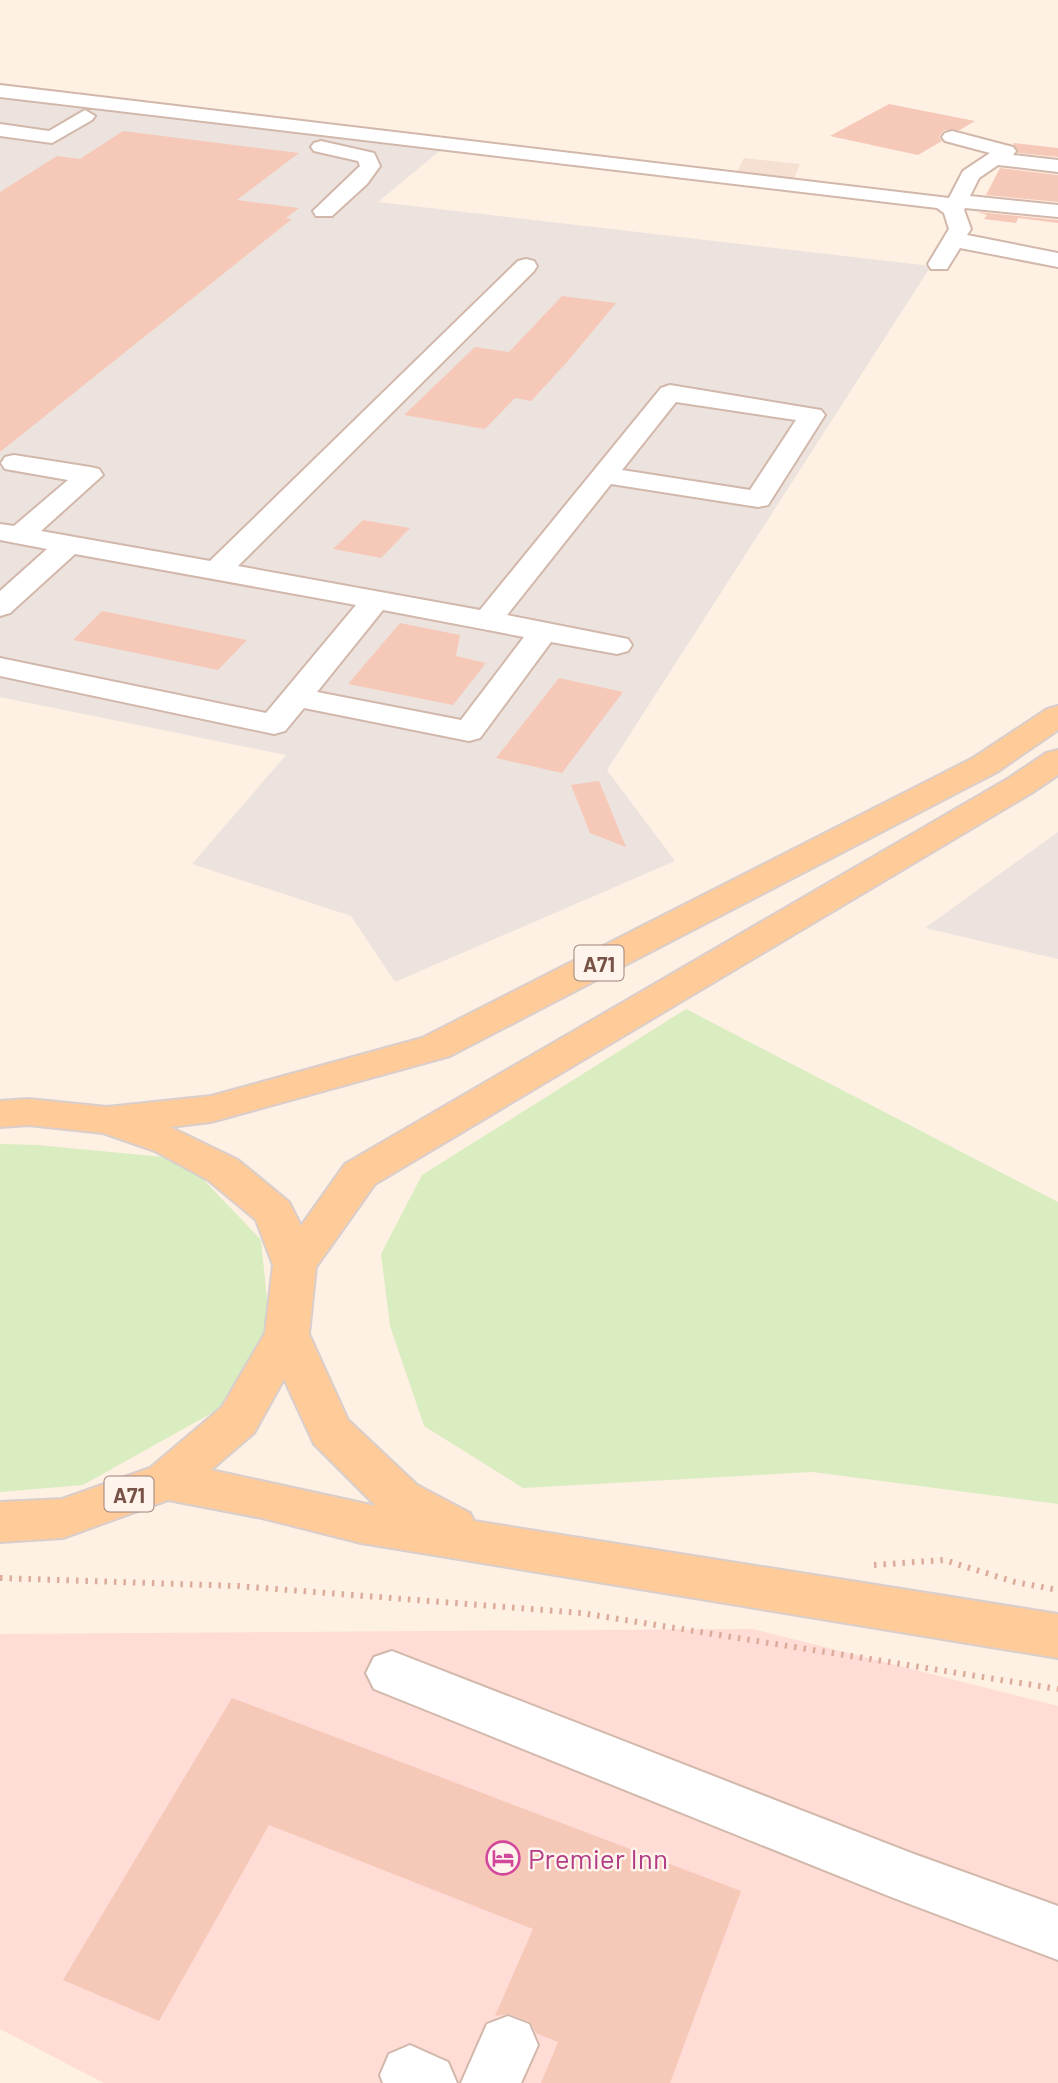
<svg xmlns="http://www.w3.org/2000/svg" width="1058" height="2083" font-family="Barlow,sans-serif">
<style>
.residential{fill:#f6e0d1}
.commercial{fill:#ffdcd6}
.industrial{fill:#ede3de}
.green{fill:#d9edc0}
.building{fill:#f6c8b8}
.lines{fill:none;stroke-linecap:round;stroke-linejoin:round}
.minor-casing{stroke:#d2b7ab;stroke-width:4}
.major-casing{stroke:#d9cecb;stroke-width:4}
.path{stroke:#dbab9b;stroke-width:6;stroke-dasharray:2.5 7;stroke-linecap:butt}
.minor{fill:#fff;fill-rule:evenodd}
.major{fill:#ffcb99;fill-rule:evenodd}
.labels{text-anchor:middle;dominant-baseline:central;stroke-width:5;stroke-linejoin:round;paint-order:stroke}
.shield{fill:#fff4eb;stroke:#a08278;stroke-width:2}
.shield-label{font-size:21px;font-weight:bold;fill:#785147}
.near-hotel-label{font-size:28px;fill:#b23c85;stroke:#fff4eb;text-anchor:start}
</style>
<rect width="100%" height="100%" fill="#fef0e3"/>
<path class="residential" d="M 744,158 L 800,164 L 789,190 L 732,181 Z"/>
<path class="commercial" d="M 753,1629 L 1058,1706 L 1058,2083 L 104,2083 L 0,2029 L 0,1634 Z"/>
<path class="industrial" d="M 0,96 L 442,149 L 378,202 L 931,266 L 607,770 L 675,861 L 395,982 L 351,916 L 192,864 L 286,755 L 0,697 Z
M 1058,832 L 1058,959 L 925,928 Z"/>
<path class="green" d="M 686,1009 L 1058,1202 L 1058,1504 L 812,1472 L 523,1488 L 424,1426 L 390,1326 L 381,1254 L 422,1175 Z
M 0,1144 L 38,1145 L 184,1159 L 261,1240 L 269,1320 L 228,1404 L 83,1485 L 0,1492 Z"/>
<path class="building" d="M 889,104 L 975,121 L 960,130 L 944,130 L 939,137 L 942,141 L 918,155 L 830,136 Z
M 123,131 L 299,153 L 237,200 L 299,208 L 286,218 L 292,219 L 0,452 L 0,192 L 57,156 L 80,159 Z
M 1013,143 L 1058,148 L 1058,157 L 1018,153 Z
M 1000,168 L 1058,175 L 1058,202 L 986,195 Z
M 977,212 L 1058,220 L 1058,223 L 1018,218 L 1016,223 L 984,219 L 987,215 Z
M 562,296 L 616,303 L 568,361 L 531,401 L 515,398 L 485,429 L 404,415 L 475,347 L 509,352 Z
M 363,520 L 410,528 L 381,558 L 333,549 Z
M 102,611 L 247,640 L 218,670 L 73,640 Z
M 400,623 L 460,635 L 456,656 L 486,663 L 453,705 L 348,684 Z
M 559,678 L 623,692 L 562,773 L 496,758 Z
M 599,781 L 626,847 L 590,833 L 571,785 Z
M 232,1698 L 741,1891 L 670,2083 L 541,2083 L 558,2042 L 536,2033 L 530,2022 L 509,2014 L 495,2016 L 533,1929 L 269,1825 L 159,2021 L 63,1980 Z"/>
<g class="lines">
<defs>
<path id="minor" d="M 0,85 L 949,198 L 963,171 L 990,153 L 945,141 L 942,137 L 945,133 L 952,131 L 1013,147 L 1016,151 L 1013,155 L 1058,160 L 1058,172 L 998,165 L 979,178 L 970,196 L 1058,205 L 1058,217 L 965,208 L 964,210 L 971,229 L 967,235 L 1058,253 L 1058,267 L 960,248 L 947,269 L 931,269 L 928,264 L 949,229 L 944,213 L 937,208 L 0,97 Z
M 85,110 L 95,116 L 92,120 L 52,143 L 0,136 L 0,124 L 49,131 Z
M 321,141 L 374,153 L 380,166 L 367,184 L 332,216 L 316,216 L 313,211 L 360,166 L 358,161 L 314,151 L 311,147 L 314,143 Z
M 526,259 L 534,261 L 537,266 L 534,271 L 238,566 L 480,610 L 661,388 L 670,385 L 821,410 L 825,415 L 768,505 L 758,507 L 611,484 L 507,615 L 628,639 L 632,645 L 628,651 L 617,654 L 551,642 L 480,738 L 469,741 L 304,708 L 285,731 L 274,734 L 0,676 L 0,658 L 266,713 L 356,605 L 75,554 L 10,613 L 0,616 L 0,591 L 47,549 L 0,540 L 0,524 L 14,526 L 68,480 L 5,469 L 1,463 L 5,457 L 14,455 L 90,467 L 99,469 L 103,475 L 41,531 L 210,561 L 518,261 ZM 676,402 L 796,420 L 750,490 L 622,470 ZM 383,610 L 524,637 L 461,720 L 317,692 Z
M 392,1651 L 914,1854 L 1058,1906 L 1058,1960 L 891,1897 L 374,1689 L 366,1673 L 374,1657 Z
M 508,2016 L 529,2024 L 538,2045 L 521,2083 L 461,2083 L 487,2024 Z
M 410,2045 L 448,2062 L 457,2083 L 383,2083 L 380,2075 L 389,2054 Z"/>
<path id="major" d="M 1058,706 L 1058,730 L 997,772 L 450,1056 L 211,1122 L 170,1127 L 238,1160 L 289,1202 L 301,1226 L 345,1164 L 1009,778 L 1046,753 L 1058,750 L 1058,775 L 1033,792 L 375,1184 L 316,1267 L 309,1334 L 348,1420 L 417,1485 L 470,1513 L 474,1521 L 1058,1614 L 1058,1658 L 361,1543 L 262,1518 L 168,1500 L 63,1538 L 0,1542 L 0,1502 L 62,1499 L 150,1468 L 222,1407 L 265,1333 L 273,1265 L 256,1220 L 208,1180 L 155,1151 L 103,1133 L 28,1125 L 0,1127 L 0,1101 L 28,1099 L 107,1107 L 211,1096 L 422,1038 L 973,758 L 1047,709 ZM 284,1379 L 314,1444 L 376,1506 L 211,1470 L 254,1433 Z"/>
</defs>
<use href="#minor" class="minor-casing"/>
<use href="#major" class="major-casing"/>
<path class="path" d="M 874,1565 L 944,1560 L 1015,1582 L 1058,1590
M 0,1578 L 238,1586 L 581,1613 L 1058,1689"/>
<use href="#minor" class="minor"/>
<use href="#major" class="major"/>
</g>
<defs>
<symbol id="hotel-ring" viewBox="-11 -11 22 22"><circle r="9.5" fill="#fff4eb" stroke="#d1479c" stroke-width="1.5"/><path d="M-6-4.5h1.5V1H6V5H4.5V3h-9V5H-6ZM-4 0a1.8 1.8 0 1 1 3.6 0ZM.5 0V-2.5h3Q6-2.5 6 0Z" fill="#d1479c"/></symbol>
</defs>
<g fill-rule="evenodd">
<use href="#hotel-ring" x="484" y="1839" width="38" height="38"/>
</g>
<g class="labels">
<g class="shield">
<rect x="574.5" y="945.5" width="49" height="35" rx="5"/>
<rect x="104.5" y="1476.5" width="49" height="35" rx="5"/>
</g>
<g class="shield-label">
<text x="599" y="963">A71</text>
<text x="129" y="1494">A71</text>
</g>
<g class="near-hotel-label">
<text x="528" y="1858">Premier Inn</text>
</g>
</g>
</svg>
